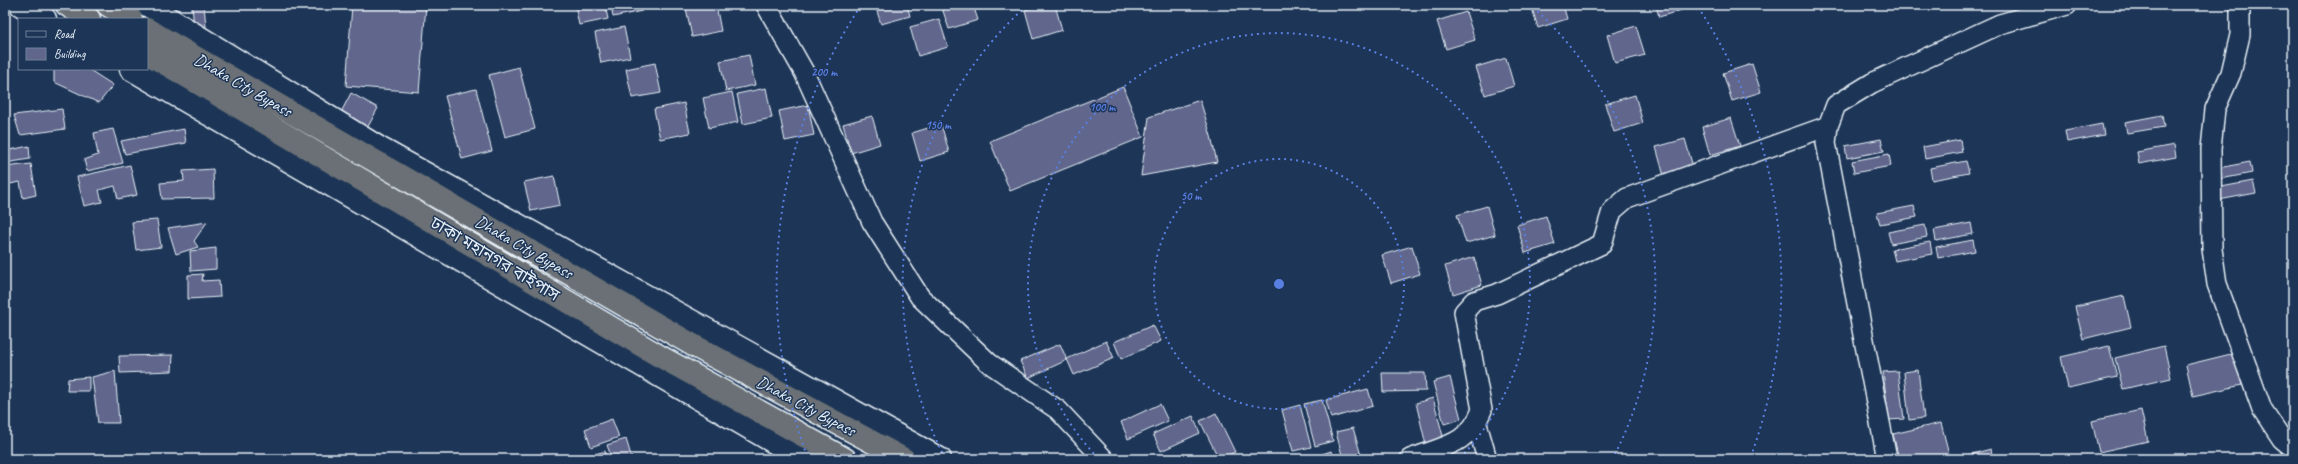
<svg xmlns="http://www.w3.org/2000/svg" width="2298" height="464" font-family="Caveat,'Noto Sans Bengali',sans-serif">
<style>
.building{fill:#60668c;stroke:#e8f1f8}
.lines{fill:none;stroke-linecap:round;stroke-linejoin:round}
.minor-casing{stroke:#e8f1f8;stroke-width:22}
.secondary-casing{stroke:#e8f1f8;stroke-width:25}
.trunk-casing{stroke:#e8f1f8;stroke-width:25}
.minor{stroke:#1d3557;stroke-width:19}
.secondary{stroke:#1d3557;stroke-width:22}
.trunk{stroke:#6a7074;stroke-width:22}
.ring{fill:none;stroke:#5a7fe2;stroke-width:2;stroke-dasharray:2 4}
.labels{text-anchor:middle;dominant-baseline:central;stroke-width:3;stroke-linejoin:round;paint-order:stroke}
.street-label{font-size:17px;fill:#e8f1f8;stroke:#1d3557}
.centre{fill:#5a7fe2;stroke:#1d3557;stroke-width:2}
.ring-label{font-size:12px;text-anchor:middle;font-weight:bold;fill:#5a7fe2;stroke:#1d3557;stroke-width:3;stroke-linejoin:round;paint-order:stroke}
</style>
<rect width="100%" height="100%" fill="#1d3557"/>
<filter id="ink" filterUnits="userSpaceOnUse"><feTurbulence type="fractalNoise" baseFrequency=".025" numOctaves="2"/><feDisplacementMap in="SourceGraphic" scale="8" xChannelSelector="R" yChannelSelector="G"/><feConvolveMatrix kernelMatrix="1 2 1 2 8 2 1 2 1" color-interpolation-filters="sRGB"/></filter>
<g filter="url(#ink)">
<path class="building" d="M 192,5 L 204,5 L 206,27 L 194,28 Z
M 352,5 L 426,5 L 419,92 L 346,86 Z
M 575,5 L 605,5 L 608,19 L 579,25 Z
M 611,5 L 641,5 L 642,11 L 613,17 Z
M 699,5 L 716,5 L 721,31 L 692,37 L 686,8 Z
M 875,5 L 907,5 L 910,16 L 881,24 Z
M 941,5 L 973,5 L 978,20 L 949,29 Z
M 1042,5 L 1055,5 L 1062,30 L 1033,39 L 1025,10 Z
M 1531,5 L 1563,5 L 1567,19 L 1538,28 Z
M 1656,5 L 1688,5 L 1688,8 L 1659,17 Z
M 1466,12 L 1475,40 L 1446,49 L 1437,21 Z
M 939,19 L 948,47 L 918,56 L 910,27 Z
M 1636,26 L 1645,55 L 1615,63 L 1607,35 Z
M 624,27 L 630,57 L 601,63 L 595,33 Z
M 749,55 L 755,85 L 726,91 L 720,61 Z
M 1506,58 L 1514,86 L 1485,95 L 1476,67 Z
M 655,63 L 661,93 L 632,98 L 626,69 Z
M 1752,64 L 1761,92 L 1732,101 L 1723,73 Z
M 519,67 L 535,129 L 505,137 L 489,75 Z
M 54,69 L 88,69 L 113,85 L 99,103 L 54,82 Z
M 1123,87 L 1143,137 L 1010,191 L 990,141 Z
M 766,88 L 772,118 L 743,124 L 737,94 Z
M 476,89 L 492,151 L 462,159 L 445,96 Z
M 732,92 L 738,122 L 709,128 L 703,98 Z
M 351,93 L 378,108 L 364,134 L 337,120 Z
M 1635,95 L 1643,123 L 1614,132 L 1605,104 Z
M 1200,100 L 1211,136 L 1217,162 L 1141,176 L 1149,117 Z
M 684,103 L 690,133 L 660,139 L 654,109 Z
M 808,105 L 814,135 L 785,141 L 779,111 Z
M 62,109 L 65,129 L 20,135 L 14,115 Z
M 2162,115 L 2164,127 L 2127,133 L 2125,122 Z
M 872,116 L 880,144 L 851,153 L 843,124 Z
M 1731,118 L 1740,146 L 1710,155 L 1702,127 Z
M 941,124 L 949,152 L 920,161 L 912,133 Z
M 2102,124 L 2104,135 L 2067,142 L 2065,131 Z
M 113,129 L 123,163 L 87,171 L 84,160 L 98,155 L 94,133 Z
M 184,129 L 186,143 L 125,154 L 121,141 Z
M 1685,139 L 1693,167 L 1664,176 L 1656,147 Z
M 1881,139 L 1884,151 L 1847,158 L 1845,146 Z
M 1960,140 L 1962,152 L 1925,159 L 1923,147 Z
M 2174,145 L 2176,157 L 2139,164 L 2137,152 Z
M 29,146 L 30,159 L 5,163 L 5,151 Z
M 1889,154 L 1891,166 L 1854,173 L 1852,161 Z
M 1966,161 L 1969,173 L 1932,180 L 1930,168 Z
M 2250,162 L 2252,173 L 2215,180 L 2213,169 Z
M 31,164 L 36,195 L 23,198 L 20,182 L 5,185 L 5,167 Z
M 130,165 L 137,195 L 118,199 L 115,186 L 99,190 L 102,202 L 84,206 L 77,177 Z
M 213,169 L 214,198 L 162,199 L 160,183 L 184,181 L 183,171 Z
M 554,176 L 560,205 L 531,211 L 524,182 Z
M 2253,181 L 2256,193 L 2219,200 L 2216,188 Z
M 1487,206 L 1495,235 L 1466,243 L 1457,215 Z
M 1914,206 L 1917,217 L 1880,224 L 1877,213 Z
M 1546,216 L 1555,244 L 1525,253 L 1517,225 Z
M 157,220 L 161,247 L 136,250 L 132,222 Z
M 207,222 L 194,241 L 198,247 L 176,254 L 168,228 Z
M 1971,223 L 1973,234 L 1936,241 L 1934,230 Z
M 1925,225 L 1927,237 L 1891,244 L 1888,232 Z
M 1973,240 L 1975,251 L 1938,258 L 1936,247 Z
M 1930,242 L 1932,254 L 1895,261 L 1892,249 Z
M 1412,246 L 1420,274 L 1391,283 L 1382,255 Z
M 216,248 L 216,269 L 191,271 L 190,251 Z
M 1474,257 L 1482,285 L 1453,294 L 1445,266 Z
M 203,274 L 202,281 L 219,280 L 220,297 L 188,299 L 188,275 Z
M 2124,296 L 2131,327 L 2083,339 L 2075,307 Z
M 1153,325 L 1161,341 L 1121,359 L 1114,342 Z
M 1106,341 L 1114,358 L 1074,375 L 1067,359 Z
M 1060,344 L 1067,360 L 1028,378 L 1020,361 Z
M 2109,346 L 2117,377 L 2068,388 L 2061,357 Z
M 2164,346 L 2171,378 L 2123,389 L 2115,358 Z
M 2235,353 L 2242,385 L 2193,396 L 2186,365 Z
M 173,355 L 172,371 L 120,373 L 119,356 Z
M 1918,370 L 1924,418 L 1909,420 L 1904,372 Z
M 115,371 L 119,423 L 98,423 L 92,377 Z
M 1898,371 L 1904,419 L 1889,420 L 1883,372 Z
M 1382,373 L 1425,373 L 1426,391 L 1383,392 Z
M 89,377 L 89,391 L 67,391 L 68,379 Z
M 1450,377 L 1461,419 L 1444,424 L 1433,382 Z
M 1368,389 L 1373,406 L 1331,418 L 1326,400 Z
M 1433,398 L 1444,440 L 1426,445 L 1416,403 Z
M 1322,400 L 1333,441 L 1315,446 L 1304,404 Z
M 1160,404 L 1168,421 L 1128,439 L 1121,422 Z
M 1300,405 L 1311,447 L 1293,451 L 1282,410 Z
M 2141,410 L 2148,441 L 2099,452 L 2092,421 Z
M 1216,413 L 1235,452 L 1219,459 L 1200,421 Z
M 1193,416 L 1200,433 L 1161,451 L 1153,434 Z
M 612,419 L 619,437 L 591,447 L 585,429 Z
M 1941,423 L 1949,454 L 1928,459 L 1899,459 L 1893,434 Z
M 1353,428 L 1362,459 L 1343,459 L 1336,432 Z
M 626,439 L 632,459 L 612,459 L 607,445 Z
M 1991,449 L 1993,459 L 1969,459 L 1968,455 Z
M 605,451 L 607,459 L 587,459 L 586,457 Z
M 1331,451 L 1334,459 L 1308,459 Z
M 1710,454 L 1712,459 L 1697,459 Z"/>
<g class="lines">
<defs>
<path id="minor" d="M 766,5 L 804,72 L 872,222 L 920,297 L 989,363 L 1058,410 L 1104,459
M 2240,5 L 2240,35 L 2231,73 L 2215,109 L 2211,149 L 2212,249 L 2217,284 L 2262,409 L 2282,439 L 2293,448
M 1477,424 L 1487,459
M 1410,459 C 1443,446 1468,446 1482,410 L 1464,312 L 1474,301 L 1497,294 L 1602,244 L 1612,211 L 1627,198 L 1828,126
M 1887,459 L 1826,143 L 1828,126 L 1836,105 L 1872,83 L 2000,24 L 2067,5"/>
<path id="secondary" d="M 21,5 L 45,19
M 147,5 L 381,149 L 940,459
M 131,69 L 803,459"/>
<path id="trunk" d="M 67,5 L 89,19
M 108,5 L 131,19
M 147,29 L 693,345 L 904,459
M 147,53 L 659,356 L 845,459"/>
</defs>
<use href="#minor" class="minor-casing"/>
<use href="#secondary" class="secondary-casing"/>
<use href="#trunk" class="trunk-casing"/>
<use href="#minor" class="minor"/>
<use href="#secondary" class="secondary"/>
<use href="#trunk" class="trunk"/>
</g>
</g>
<g class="ring">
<circle cx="1279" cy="284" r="125"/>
<path d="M1098 458A251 251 0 1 1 1460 458"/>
<path d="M945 458A376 376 0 0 1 1025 7M1533 7A376 376 0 0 1 1613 458"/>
<path d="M807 456A502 502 0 0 1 860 7M1698 7A502 502 0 0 1 1751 456"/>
</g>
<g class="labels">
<g class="street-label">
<text transform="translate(243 85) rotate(30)">Dhaka City Bypass</text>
<text transform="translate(524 247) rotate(30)">Dhaka City Bypass</text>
<text transform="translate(495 259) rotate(31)">ঢাকা মহানগর বাইপাস</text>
<text transform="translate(806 406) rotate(28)">Dhaka City Bypass</text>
</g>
</g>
<circle cx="1279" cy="284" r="6" class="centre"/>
<g class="ring-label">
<text x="824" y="76">200 m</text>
<text x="1102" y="111">100 m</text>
<text x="938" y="129">150 m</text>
<text x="1191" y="200">50 m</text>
</g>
<rect width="2298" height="464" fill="none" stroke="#1d3557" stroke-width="20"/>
<rect x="10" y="10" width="2278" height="444" fill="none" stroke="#e8f1f8" stroke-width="1.5" filter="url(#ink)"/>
<rect x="18" y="18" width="130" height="52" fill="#1d3557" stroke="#6e8097"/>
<rect x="26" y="31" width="20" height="6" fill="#1d3557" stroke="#6e8097"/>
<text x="54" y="38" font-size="12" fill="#e8f1f8">Road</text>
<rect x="26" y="48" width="20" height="12" fill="#60668c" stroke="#6e8097"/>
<text x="54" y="58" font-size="12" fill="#e8f1f8">Building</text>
</svg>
